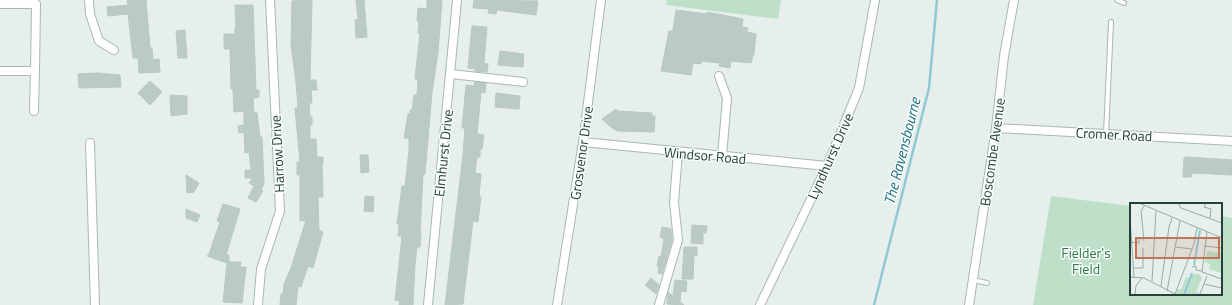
<svg xmlns="http://www.w3.org/2000/svg" width="1232" height="305" font-family="'Titillium Web',sans-serif">
<style>
.green{fill:#bfe0c8}
.lines{fill:none;stroke-linecap:round;stroke-linejoin:round}
.stream{stroke:#8ec9d4;stroke-width:2.5}
.building{fill:#bbcac4;stroke:#b8c9c2}
.lane-casing{stroke:#a8b8b2;stroke-width:6}
.street-casing{stroke:#a8b8b2;stroke-width:10}
.lane{stroke:#fff;stroke-width:4}
.street{stroke:#fff;stroke-width:8}
.labels{text-anchor:middle;dominant-baseline:central;stroke-width:3;stroke-linejoin:round;paint-order:stroke}
.street-label{font-size:14px;fill:#24423a;stroke:#f7fbf9}
.park-label{font-size:14px;fill:#2d7a4b;stroke:#f7fbf9}
.water-label{font-size:15px;font-style:italic;fill:#1c6f80;stroke:#f7fbf9}
.inset-river{fill:none;stroke:#8ec9d4;stroke-width:2}
.inset-road{fill:none;stroke:#98aaa4;stroke-width:1}
.view{fill:#c07456;fill-opacity:0.15;stroke:#c07456;stroke-width:2}
.inset-edge{fill:none;stroke:#24423a;stroke-width:2}
</style>
<rect width="100%" height="100%" fill="#e6efeb"/>
<path class="green" d="M 667,0 L 781,0 L 778,19 L 666,5 Z
M 1051,196 L 1131,206 L 1131,294 L 1221,294 L 1221,216 L 1232,218 L 1232,305 L 1033,305 Z"/>
<g class="lines">
<path class="stream" d="M 874,305 L 929,88 L 937,0"/>
</g>
<path class="building" d="M 127,0 L 146,0 L 150,48 L 152,48 L 153,60 L 159,59 L 160,72 L 139,73 L 138,58 L 133,58 L 128,14 L 108,16 L 107,7 L 128,5 Z
M 312,0 L 310,80 L 316,80 L 317,90 L 311,90 L 312,103 L 309,103 L 310,117 L 312,117 L 312,125 L 310,125 L 310,139 L 316,139 L 317,157 L 323,157 L 323,164 L 322,164 L 323,197 L 318,197 L 319,230 L 323,232 L 313,268 L 308,266 L 301,287 L 298,286 L 296,305 L 280,305 L 281,294 L 283,294 L 284,284 L 291,268 L 306,220 L 300,221 L 300,175 L 297,175 L 297,162 L 300,162 L 295,108 L 298,108 L 296,82 L 291,45 L 292,1 Z
M 356,0 L 364,0 L 367,37 L 356,38 L 355,20 L 358,19 Z
M 427,0 L 442,0 L 438,53 L 432,92 L 425,174 L 423,174 L 420,234 L 421,234 L 420,247 L 417,247 L 415,265 L 413,305 L 399,305 L 400,301 L 395,300 L 402,236 L 398,236 L 399,224 L 397,224 L 402,186 L 405,186 L 409,150 L 409,138 L 404,138 L 408,114 L 410,114 L 410,110 L 412,110 L 414,95 L 417,95 L 418,79 L 415,79 L 420,33 L 418,33 L 419,21 L 417,21 L 418,8 L 427,9 Z
M 474,0 L 538,1 L 536,15 L 497,10 L 496,14 L 488,13 L 489,9 L 473,8 Z
M 235,5 L 253,5 L 256,90 L 259,90 L 259,97 L 253,98 L 254,113 L 257,113 L 260,137 L 262,137 L 264,184 L 261,190 L 263,191 L 256,202 L 248,198 L 254,186 L 249,183 L 253,178 L 245,178 L 245,170 L 251,170 L 249,152 L 245,153 L 244,132 L 239,133 L 238,126 L 244,125 L 244,111 L 234,112 L 233,89 L 231,89 L 230,49 L 224,49 L 224,34 L 235,34 L 235,27 L 236,27 Z
M 676,10 L 707,14 L 707,12 L 743,19 L 742,27 L 748,28 L 747,32 L 756,34 L 754,55 L 753,55 L 751,63 L 731,61 L 730,68 L 719,66 L 720,63 L 701,61 L 701,64 L 693,63 L 691,75 L 661,71 L 669,31 L 673,31 Z
M 472,26 L 487,27 L 484,63 L 488,64 L 487,72 L 475,71 L 476,69 L 468,68 Z
M 185,30 L 187,58 L 178,58 L 176,31 Z
M 500,51 L 524,54 L 523,67 L 498,65 Z
M 98,73 L 120,75 L 121,87 L 79,88 L 78,74 Z
M 150,81 L 162,92 L 150,105 L 138,93 Z
M 475,82 L 486,83 L 485,93 L 481,92 L 477,134 L 484,135 L 482,149 L 480,149 L 480,157 L 477,157 L 475,173 L 481,174 L 479,197 L 481,197 L 478,222 L 473,221 L 463,304 L 445,305 L 463,155 L 465,128 L 462,128 L 466,85 L 474,86 Z
M 496,93 L 520,96 L 519,109 L 495,107 Z
M 170,95 L 187,96 L 187,114 L 171,116 Z
M 616,109 L 617,111 L 652,113 L 652,116 L 655,116 L 654,132 L 618,131 L 612,128 L 602,119 Z
M 360,155 L 368,155 L 369,172 L 361,173 Z
M 1187,157 L 1232,160 L 1232,175 L 1192,173 L 1191,177 L 1183,177 L 1184,158 Z
M 186,175 L 199,183 L 194,192 L 187,193 Z
M 365,196 L 374,197 L 373,212 L 364,211 Z
M 223,204 L 240,209 L 226,255 L 229,255 L 229,262 L 241,262 L 240,267 L 246,267 L 242,303 L 223,302 L 227,263 L 207,256 L 209,254 L 220,222 L 217,221 Z
M 186,209 L 200,215 L 197,222 L 186,218 Z
M 692,225 L 707,226 L 706,233 L 703,233 L 703,244 L 691,243 Z
M 662,227 L 671,229 L 672,240 L 662,274 L 658,273 L 659,267 L 657,266 L 659,256 L 661,257 L 664,239 L 660,237 Z
M 684,247 L 697,247 L 697,256 L 694,255 L 693,279 L 682,279 Z
M 651,278 L 659,285 L 656,294 L 645,285 Z
M 675,280 L 687,281 L 686,292 L 681,291 L 680,302 L 684,305 L 667,304 L 668,292 L 673,296 Z"/>
<g class="lines">
<defs>
<path id="lane" d="M 1117,0 L 1124,3
M 1106,134 L 1111,22
M 973,280 L 987,283"/>
<path id="street" d="M 89,0 L 90,14 L 99,41 L 114,50
M 0,4 L 36,4 L 35,71 L 0,71
M 451,74 L 523,82
M 719,76 L 727,98 L 722,156
M 34,111 L 35,71
M 996,128 L 1232,141
M 583,142 L 827,166
M 90,143 L 95,305
M 258,305 L 261,269 L 280,211 L 270,0
M 428,305 L 457,0
M 557,305 L 583,142 L 601,0
M 659,305 L 678,240 L 674,202 L 678,152
M 760,305 L 827,166 L 859,88 L 875,0
M 969,305 L 996,128 L 1004,56 L 1014,0"/>
</defs>
<use href="#lane" class="lane-casing"/>
<use href="#street" class="street-casing"/>
<use href="#lane" class="lane"/>
<use href="#street" class="street"/>
</g>
<g class="labels">
<g class="street-label">
<text transform="translate(1114 134) rotate(3)">Cromer Road</text>
<text transform="translate(992 152) rotate(-82)">Boscombe Avenue</text>
<text transform="translate(443 153) rotate(-84)">Elmhurst Drive</text>
<text transform="translate(581 153) rotate(-82)">Grosvenor Drive</text>
<text transform="translate(277 154) rotate(-93)">Harrow Drive</text>
<text transform="translate(705 155) rotate(5)">Windsor Road</text>
<text transform="translate(830 156) rotate(-66)">Lyndhurst Drive</text>
</g>
<g class="park-label">
<text x="1086" y="252">Fielder's<tspan x="1086" dy="16">Field</tspan></text>
</g>
<g class="water-label">
<text transform="translate(902 151) rotate(-76)">The Ravensbourne</text>
</g>
</g>
<g transform="translate(1130 203)">
<rect width="92" height="92" fill="#e6efeb"/>
<path d="M 77,48 L 92,50 L 92,70 L 79,66 L 80,61 L 75,59 ZM 62,71 L 69,71 L 72,75 L 66,89 L 72,92 L 46,91 L 47,86 L 51,87 L 56,74 L 60,75 Z" fill="#bfe0c8"/>
<path class="inset-river" d="M 64,62 L 70,27M 54,92 L 62,70"/>
<path class="inset-road" d="M 9,0 L 92,35M 48,0 L 51,5 L 92,20M 76,0 L 74,4 L 81,6 L 80,16M 14,3 L 11,8 L 14,38M 0,14 L 4,74M 77,29 L 72,69 L 92,76M 0,39 L 9,40 L 9,35 L 5,35M 74,43 L 92,45M 46,44 L 62,46M 62,64 L 66,63 L 66,67 L 72,68M 4,65 L 13,65 L 13,45M 0,74 L 14,75 L 47,92M 22,78 L 26,8M 74,81 L 92,85 L 92,82M 31,83 L 39,24 L 42,15M 37,88 L 50,18M 45,91 L 64,41 L 67,25M 70,91 L 77,73M 5,92 L 6,83 L 12,75"/>
<path class="view" d="M 6,35 L 89,35 L 89,55 L 6,55 Z"/>
<rect width="92" height="92" class="inset-edge"/>
</g>
</svg>
